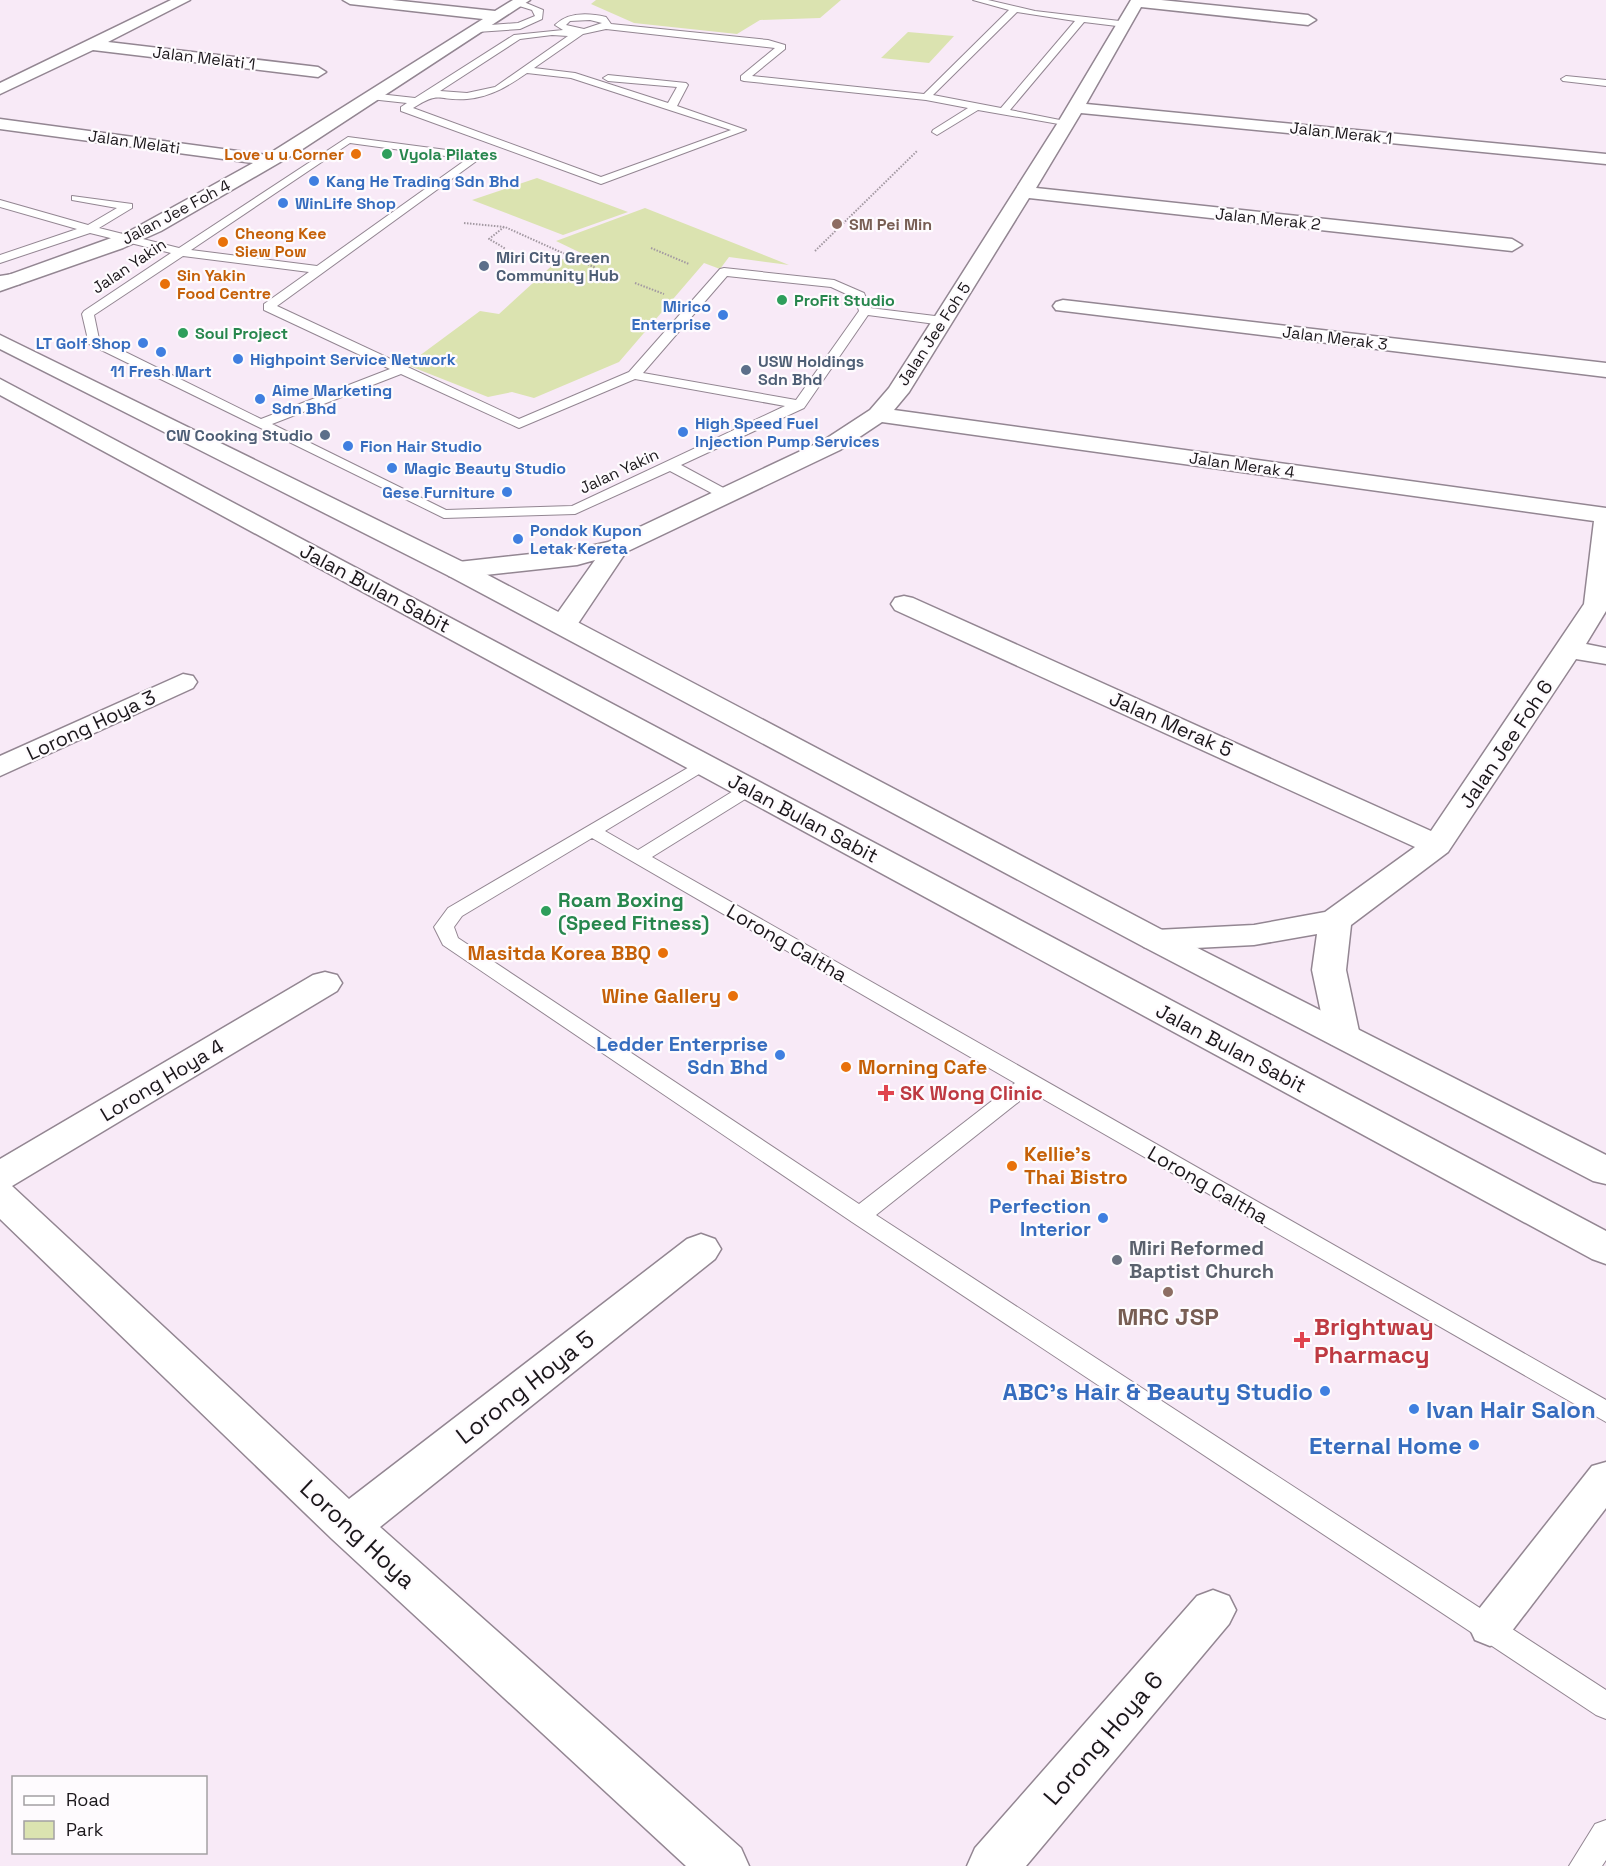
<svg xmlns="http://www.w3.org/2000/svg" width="1606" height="1866" font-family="'Space Grotesk',sans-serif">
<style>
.green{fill:#dbe3b0}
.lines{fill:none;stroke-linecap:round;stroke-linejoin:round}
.service-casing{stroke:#938692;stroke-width:2}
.pedestrian-casing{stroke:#938692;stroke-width:3}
.minor-casing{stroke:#938692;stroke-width:3}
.secondary-casing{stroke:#938692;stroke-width:3}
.path{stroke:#a298a1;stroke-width:2;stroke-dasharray:1.5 1.5;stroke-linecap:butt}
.service{fill:#fff;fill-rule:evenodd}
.pedestrian{fill:#fff;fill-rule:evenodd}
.minor{fill:#fff;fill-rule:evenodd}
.secondary{fill:#fff;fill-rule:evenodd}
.food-dot{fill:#e8710a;stroke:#fefbfe;stroke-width:2}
.leisure-dot{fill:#2e9e5b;stroke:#fefbfe;stroke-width:2}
.shop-dot{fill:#3f7fe0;stroke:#fefbfe;stroke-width:2}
.education-dot{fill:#8d6e63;stroke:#fefbfe;stroke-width:2}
.service-dot{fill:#5c6f8a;stroke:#fefbfe;stroke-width:2}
.health-dot{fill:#e0444e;stroke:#fefbfe;stroke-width:2}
.worship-dot{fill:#6b7280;stroke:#fefbfe;stroke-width:2}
.labels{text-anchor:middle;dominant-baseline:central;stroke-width:4.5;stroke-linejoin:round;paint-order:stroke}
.far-street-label{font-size:16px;fill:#1b171b;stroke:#fefbfe}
.far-food-label{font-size:16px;font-weight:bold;fill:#c56008;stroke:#fefbfe;text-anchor:start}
.far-leisure-label{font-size:16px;font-weight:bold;fill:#27864d;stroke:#fefbfe;text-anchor:start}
.far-shop-label{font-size:16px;font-weight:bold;fill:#366cbe;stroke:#fefbfe;text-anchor:start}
.far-education-label{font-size:16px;font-weight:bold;fill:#785e54;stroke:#fefbfe;text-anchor:start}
.far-service-label{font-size:16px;font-weight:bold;fill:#4e5e75;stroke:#fefbfe;text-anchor:start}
.street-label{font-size:20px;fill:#1b171b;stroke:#fefbfe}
.leisure-label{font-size:20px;font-weight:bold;fill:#27864d;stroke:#fefbfe;text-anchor:start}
.food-label{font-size:20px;font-weight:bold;fill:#c56008;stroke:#fefbfe;text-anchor:end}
.shop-label{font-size:20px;font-weight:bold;fill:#366cbe;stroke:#fefbfe;text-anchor:end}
.health-label{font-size:20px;font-weight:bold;fill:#be3a42;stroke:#fefbfe;text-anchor:start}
.worship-label{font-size:20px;font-weight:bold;fill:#5b616d;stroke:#fefbfe;text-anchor:start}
.near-education-label{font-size:24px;font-weight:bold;fill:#785e54;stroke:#fefbfe}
.near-health-label{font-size:24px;font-weight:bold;fill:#be3a42;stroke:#fefbfe;text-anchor:start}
.near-street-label{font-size:24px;fill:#1b171b;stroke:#fefbfe}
.near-shop-label{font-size:24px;font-weight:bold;fill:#366cbe;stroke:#fefbfe;text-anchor:end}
</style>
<rect width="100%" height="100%" fill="#f8eaf7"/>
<path class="green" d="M 596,0 L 841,0 L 820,18 L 760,20 L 737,34 L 634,23 L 591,4 Z
M 908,32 L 954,36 L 929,63 L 881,58 Z
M 537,178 L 628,212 L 563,235 L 472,200 Z
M 645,208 L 789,265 L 729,257 L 720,269 L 704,263 L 619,362 L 534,398 L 512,392 L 488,397 L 407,365 L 480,311 L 499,314 L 557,261 L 581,253 L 556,241 Z"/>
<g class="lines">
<defs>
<path id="service" d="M 519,0 L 543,10 L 542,19 L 520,29 L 477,32 L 472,29 L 477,26 L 518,23 L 535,16 L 532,10 L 516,5 L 516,1 Z
M 973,0 L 988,0 L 1035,11 L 1128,22 L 1130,24 L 1125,27 L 1084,22 L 1010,110 L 1070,122 L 1070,126 L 978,110 L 937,135 L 932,132 L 933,130 L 968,108 L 926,100 L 744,81 L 741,80 L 741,76 L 775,48 L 606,29 L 583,34 L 534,68 L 575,73 L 668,103 L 677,87 L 608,81 L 603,78 L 608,75 L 686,83 L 688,85 L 677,106 L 746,130 L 601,184 L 401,111 L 401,107 L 407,103 L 370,99 L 365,96 L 370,93 L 415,98 L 514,35 L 563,30 L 555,25 C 568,12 589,13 606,17 L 611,24 L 768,40 L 785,45 L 785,49 L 752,76 L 924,94 L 1009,10 ZM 1017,12 L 1075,21 L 1001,108 L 933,95 ZM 590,20 L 602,23 L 584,29 L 566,25 L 570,21 ZM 552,35 L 568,36 L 495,87 L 467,93 L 440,91 L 520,39 ZM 527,73 L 571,78 L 731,130 L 601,177 L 413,108 C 441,90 437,101 467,99 C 491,97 508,86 527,73 Z
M 1566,76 L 1606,80 L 1606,86 L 1563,81 L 1561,79 Z
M 348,137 L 477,154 L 482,157 L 277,306 L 519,419 L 629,372 L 720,269 L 724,268 L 834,280 L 864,293 L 870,308 L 943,317 L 949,321 L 943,325 L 868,315 L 804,408 L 681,465 L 731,492 L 733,495 L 731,498 L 721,498 L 670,471 L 575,514 L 444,518 L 89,344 L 82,314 L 84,311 L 171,253 L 90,233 L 0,263 L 0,255 L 77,229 L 0,207 L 0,200 L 88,225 L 117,208 L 72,200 L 72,196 L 132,204 L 132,208 L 99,228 L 179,248 ZM 350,143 L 467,159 L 317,266 L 191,250 ZM 183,256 L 309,272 L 264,304 L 264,310 L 390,369 L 261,419 L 99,339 L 94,315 ZM 727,276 L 831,287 L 855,298 L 859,311 L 796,400 L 643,373 ZM 401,374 L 519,428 L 635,379 L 785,406 L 572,506 L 446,510 L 272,424 Z
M 703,759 L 709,760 L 712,764 L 709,768 L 605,831 L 638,850 L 743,785 L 755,785 L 758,789 L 755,793 L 652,857 L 1606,1400 L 1606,1422 L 1031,1092 L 876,1215 L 1606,1690 L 1606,1719 L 1596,1715 L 852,1222 L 443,945 L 434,927 L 448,908 ZM 592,838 L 1015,1083 L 859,1204 L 458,938 L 454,927 L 462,916 Z
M 1606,1820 L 1606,1860 L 1602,1866 L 1569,1866 L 1595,1824 Z"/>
<path id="pedestrian" d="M 1606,1462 L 1606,1508 L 1505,1640 L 1490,1646 L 1475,1640 L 1469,1627 L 1475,1614 L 1592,1466 Z"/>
<path id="minor" d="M 171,0 L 190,0 L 108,42 L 318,67 L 326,72 L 318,77 L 93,50 L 0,94 L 0,83 Z
M 343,0 L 392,0 L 495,11 L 513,0 L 530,0 L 301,150 L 161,231 L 123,248 L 0,291 L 0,278 L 128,232 L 253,163 L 0,129 L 0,119 L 267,155 L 483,19 L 350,4 Z
M 1131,0 L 1161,0 L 1308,15 L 1316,20 L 1308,25 L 1141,7 L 1086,104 L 1606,154 L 1606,164 L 1081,113 L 1036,188 L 1512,239 L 1522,245 L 1512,251 L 1029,198 L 909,392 L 894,410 L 1606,508 L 1606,611 L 1586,644 L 1606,648 L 1606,664 L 1576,659 L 1448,852 L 1351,925 L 1346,970 L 1360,1036 L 1355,1044 L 1343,1048 L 1331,1044 L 1326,1036 L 1312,970 L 1317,934 L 1254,945 L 1156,950 L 1144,947 L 1139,940 L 1144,933 L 1156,930 L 1254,925 L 1325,912 L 1415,847 L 895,610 L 891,604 L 895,598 L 904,596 L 913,598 L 1431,831 L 1584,604 L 1594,521 L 882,422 L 840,450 L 626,552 L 573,631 L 563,633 L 553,631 L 549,625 L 595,560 L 577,565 L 458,578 L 449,576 L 445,570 L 449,564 L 458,562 L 577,549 L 608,542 L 824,440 L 870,410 L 889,388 L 932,321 L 1057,124 Z
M 1063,300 L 1606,363 L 1606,377 L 1056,310 L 1053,306 L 1056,302 Z
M 183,674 L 193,676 L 197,682 L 193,688 L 0,776 L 0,756 Z
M 325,972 L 337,975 L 342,983 L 337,991 L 12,1186 L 349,1499 L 687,1239 L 701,1234 L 715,1239 L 721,1249 L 715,1259 L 380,1527 L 741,1848 L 749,1866 L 686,1866 L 332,1539 L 0,1219 L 0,1159 L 313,975 Z
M 1213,1590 L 1229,1596 L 1236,1610 L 1229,1624 L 1026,1866 L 967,1866 L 975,1848 L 1197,1596 Z"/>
<path id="secondary" d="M 13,274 L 20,276 L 23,280 L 20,284 L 0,288 L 0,276 Z
M 0,335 L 467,564 L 1168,933 L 1606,1155 L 1606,1184 L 1593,1181 L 1144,947 L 449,576 L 0,349 Z
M 0,379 L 1606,1231 L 1606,1264 L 1592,1259 L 0,395 Z"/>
</defs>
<use href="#service" class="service-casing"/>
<use href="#pedestrian" class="pedestrian-casing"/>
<use href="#minor" class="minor-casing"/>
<use href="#secondary" class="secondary-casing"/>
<path class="path" d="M 464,223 L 505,227 L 596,268
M 504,227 L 489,239 L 506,249
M 651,248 L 689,264
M 815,251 L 917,151
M 635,283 L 664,294"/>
<use href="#service" class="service"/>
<use href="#pedestrian" class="pedestrian"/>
<use href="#minor" class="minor"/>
<use href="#secondary" class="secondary"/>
</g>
<g class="food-dot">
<circle cx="356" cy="154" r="6"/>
<circle cx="223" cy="242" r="6"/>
<circle cx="165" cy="284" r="6"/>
<circle cx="663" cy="953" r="6"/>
<circle cx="733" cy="996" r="6"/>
<circle cx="846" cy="1067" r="6"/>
<circle cx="1012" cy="1166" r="6"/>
</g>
<g class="leisure-dot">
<circle cx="387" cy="154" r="6"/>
<circle cx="782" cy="300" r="6"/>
<circle cx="183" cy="333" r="6"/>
<circle cx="546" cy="911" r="6"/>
</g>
<g class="shop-dot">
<circle cx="314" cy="181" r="6"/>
<circle cx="283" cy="203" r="6"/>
<circle cx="723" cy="315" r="6"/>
<circle cx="143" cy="343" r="6"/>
<circle cx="161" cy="352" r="6"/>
<circle cx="238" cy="359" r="6"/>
<circle cx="260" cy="399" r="6"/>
<circle cx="683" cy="432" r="6"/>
<circle cx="348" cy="446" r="6"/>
<circle cx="392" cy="468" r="6"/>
<circle cx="507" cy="492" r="6"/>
<circle cx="518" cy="539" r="6"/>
<circle cx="780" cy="1055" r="6"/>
<circle cx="1103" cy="1218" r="6"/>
<circle cx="1325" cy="1391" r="6"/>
<circle cx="1414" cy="1409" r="6"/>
<circle cx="1474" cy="1445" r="6"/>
</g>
<g class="education-dot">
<circle cx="837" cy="224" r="6"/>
<circle cx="1168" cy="1292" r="6"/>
</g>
<g class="service-dot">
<circle cx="484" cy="266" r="6"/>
<circle cx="746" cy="370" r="6"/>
<circle cx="325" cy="435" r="6"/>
</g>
<g class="health-dot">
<path d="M883 1084h6v6h6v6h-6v6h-6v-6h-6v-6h6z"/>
<path d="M1299 1331h6v6h6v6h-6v6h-6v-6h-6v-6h6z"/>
</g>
<circle class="worship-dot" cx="1117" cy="1260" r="6"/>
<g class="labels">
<g class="far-street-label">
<text transform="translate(204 58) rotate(7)">Jalan Melati 1</text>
<text transform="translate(1341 133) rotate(6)">Jalan Merak 1</text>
<text transform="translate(134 142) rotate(8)">Jalan Melati</text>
<text transform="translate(176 212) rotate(-28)">Jalan Jee Foh 4</text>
<text transform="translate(1268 219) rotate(6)">Jalan Merak 2</text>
<text transform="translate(129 266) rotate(-34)">Jalan Yakin</text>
<text transform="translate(934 334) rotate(-57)">Jalan Jee Foh 5</text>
<text transform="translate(1335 338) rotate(7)">Jalan Merak 3</text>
<text transform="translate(1242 465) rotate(8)">Jalan Merak 4</text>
<text transform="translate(619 471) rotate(-25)">Jalan Yakin</text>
</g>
<g class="far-food-label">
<text x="344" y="154" text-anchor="end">Love u u Corner</text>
<text x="235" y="233">Cheong Kee<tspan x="235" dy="18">Siew Pow</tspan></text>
<text x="177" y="275">Sin Yakin<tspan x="177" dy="18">Food Centre</tspan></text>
</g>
<g class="far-leisure-label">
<text x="399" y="154">Vyola Pilates</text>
<text x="794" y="300">ProFit Studio</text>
<text x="195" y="333">Soul Project</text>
</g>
<g class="far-shop-label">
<text x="326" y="181">Kang He Trading Sdn Bhd</text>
<text x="295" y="203">WinLife Shop</text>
<text x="711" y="306" text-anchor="end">Mirico<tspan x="711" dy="18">Enterprise</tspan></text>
<text x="131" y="343" text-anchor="end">LT Golf Shop</text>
<text x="250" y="359">Highpoint Service Network</text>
<text x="161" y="371" text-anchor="middle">11 Fresh Mart</text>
<text x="272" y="390">Aime Marketing<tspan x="272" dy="18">Sdn Bhd</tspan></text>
<text x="695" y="423">High Speed Fuel<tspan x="695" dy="18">Injection Pump Services</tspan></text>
<text x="360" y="446">Fion Hair Studio</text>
<text x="404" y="468">Magic Beauty Studio</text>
<text x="495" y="492" text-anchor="end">Gese Furniture</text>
<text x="530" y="530">Pondok Kupon<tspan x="530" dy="18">Letak Kereta</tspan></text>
</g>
<g class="far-education-label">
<text x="849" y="224">SM Pei Min</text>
</g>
<g class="far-service-label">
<text x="496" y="257">Miri City Green<tspan x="496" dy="18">Community Hub</tspan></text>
<text x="758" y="361">USW Holdings<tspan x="758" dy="18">Sdn Bhd</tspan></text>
<text x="313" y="435" text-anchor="end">CW Cooking Studio</text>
</g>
<g class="street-label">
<text transform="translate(375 588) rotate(28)">Jalan Bulan Sabit</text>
<text transform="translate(1171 724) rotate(24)">Jalan Merak 5</text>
<text transform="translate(91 725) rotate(-25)">Lorong Hoya 3</text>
<text transform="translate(1506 744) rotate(-56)">Jalan Jee Foh 6</text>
<text transform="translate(803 818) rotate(28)">Jalan Bulan Sabit</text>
<text transform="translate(787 943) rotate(30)">Lorong Caltha</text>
<text transform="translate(1231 1048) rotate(28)">Jalan Bulan Sabit</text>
<text transform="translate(162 1080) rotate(-31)">Lorong Hoya 4</text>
<text transform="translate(1208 1185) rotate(30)">Lorong Caltha</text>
</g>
<g class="leisure-label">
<text x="558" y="900">Roam Boxing<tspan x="558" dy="23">(Speed Fitness)</tspan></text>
</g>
<g class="food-label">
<text x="651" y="953">Masitda Korea BBQ</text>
<text x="721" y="996">Wine Gallery</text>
<text x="858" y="1067" text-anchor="start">Morning Cafe</text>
<text x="1024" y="1154" text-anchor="start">Kellie’s<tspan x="1024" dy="23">Thai Bistro</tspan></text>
</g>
<g class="shop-label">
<text x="768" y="1044">Ledder Enterprise<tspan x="768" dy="23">Sdn Bhd</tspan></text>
<text x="1091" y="1206">Perfection<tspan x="1091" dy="23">Interior</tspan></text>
</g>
<g class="health-label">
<text x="900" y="1093">SK Wong Clinic</text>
</g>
<g class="worship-label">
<text x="1129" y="1248">Miri Reformed<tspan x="1129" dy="23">Baptist Church</tspan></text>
</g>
<g class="near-education-label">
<text x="1168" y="1316">MRC JSP</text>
</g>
<g class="near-health-label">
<text x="1314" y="1326">Brightway<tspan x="1314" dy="28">Pharmacy</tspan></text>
</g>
<g class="near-street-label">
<text transform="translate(525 1387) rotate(-38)">Lorong Hoya 5</text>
<text transform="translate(358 1534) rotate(43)">Lorong Hoya</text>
<text transform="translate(1103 1738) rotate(-49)">Lorong Hoya 6</text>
</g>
<g class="near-shop-label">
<text x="1313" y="1391">ABC's Hair &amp; Beauty Studio</text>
<text x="1426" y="1409" text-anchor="start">Ivan Hair Salon</text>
<text x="1462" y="1445">Eternal Home</text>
</g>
</g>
<rect x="12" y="1776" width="195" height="78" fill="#fefbfe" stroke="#a3a0a3" stroke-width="1.5"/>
<rect x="24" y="1796" width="30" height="9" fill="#ffffff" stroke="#a3a0a3" stroke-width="1.5"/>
<text x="66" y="1806" font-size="18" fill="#1b171b">Road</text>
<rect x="24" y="1821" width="30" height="18" fill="#dbe3b0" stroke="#a3a0a3" stroke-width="1.5"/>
<text x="66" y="1836" font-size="18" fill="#1b171b">Park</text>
</svg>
